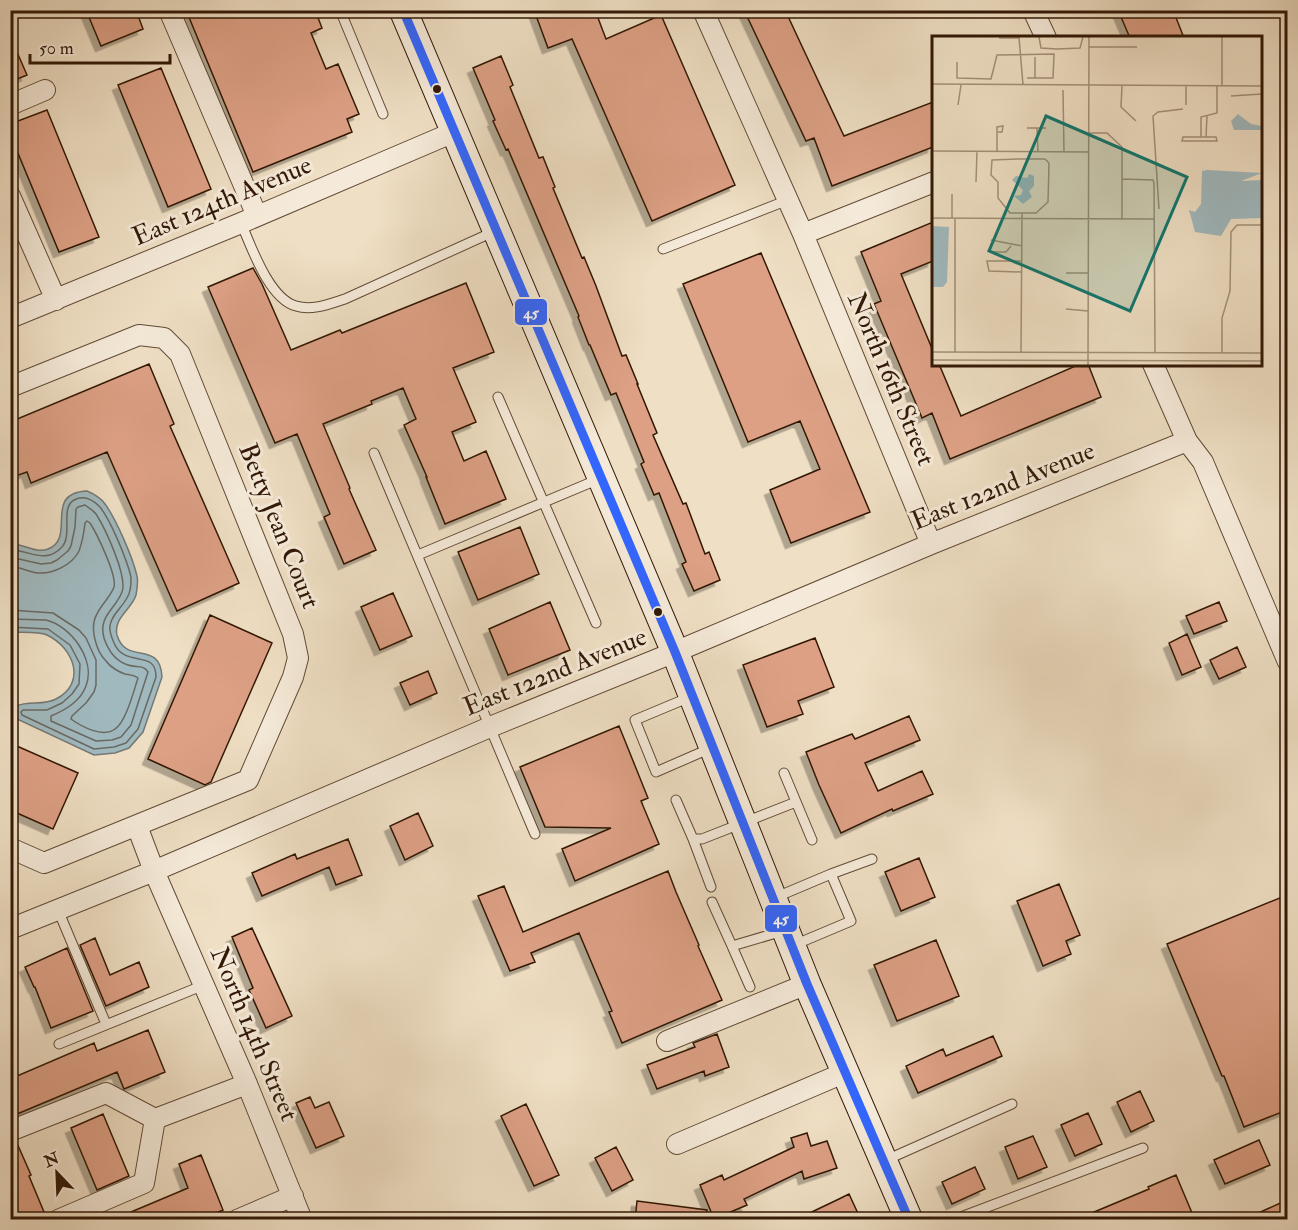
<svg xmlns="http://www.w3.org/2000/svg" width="1298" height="1230" font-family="'IM FELL Double Pica',serif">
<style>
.water{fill:#a0b9bf;stroke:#747975;stroke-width:1.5}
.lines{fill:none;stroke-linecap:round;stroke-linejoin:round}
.shore{stroke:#696962;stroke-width:1.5}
.building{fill:#dda085;stroke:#321906;stroke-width:1.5;filter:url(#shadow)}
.lane-casing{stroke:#614a36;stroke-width:11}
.street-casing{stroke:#614a36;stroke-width:22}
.secondary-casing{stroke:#321906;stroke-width:29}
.lane{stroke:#f5ead9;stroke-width:9}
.street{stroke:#f5ead9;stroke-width:20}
.secondary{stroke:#f5ead9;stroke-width:27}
.bus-1-casing{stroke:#f5ead9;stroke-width:14}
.bus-1{stroke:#36f;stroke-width:9}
.bus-dot{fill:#321906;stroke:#f5ead9;stroke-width:2}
.labels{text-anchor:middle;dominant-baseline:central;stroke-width:6;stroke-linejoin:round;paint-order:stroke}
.street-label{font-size:26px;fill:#321906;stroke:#f5ead9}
.inset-road{fill:none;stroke:#a39078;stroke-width:1.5}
.view{fill:#0f766e;fill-opacity:0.15;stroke:#0f766e;stroke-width:3}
.inset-edge{fill:none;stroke:#321906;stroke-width:3}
.line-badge{stroke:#f5ead9;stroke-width:2}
.badge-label{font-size:16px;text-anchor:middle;font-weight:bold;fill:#fff}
</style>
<defs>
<filter id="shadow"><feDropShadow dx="-5.5" dy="5.5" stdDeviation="0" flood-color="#0004"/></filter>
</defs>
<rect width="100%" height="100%" fill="#efdfc4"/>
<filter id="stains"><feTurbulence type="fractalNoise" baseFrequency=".00333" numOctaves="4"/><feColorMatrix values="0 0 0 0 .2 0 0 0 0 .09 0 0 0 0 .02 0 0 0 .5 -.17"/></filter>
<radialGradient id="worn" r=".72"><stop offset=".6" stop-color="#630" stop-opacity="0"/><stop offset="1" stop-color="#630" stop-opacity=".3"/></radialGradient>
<path class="water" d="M 87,491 C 94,494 101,498 105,504 C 116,519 133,558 137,576 C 138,581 137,590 136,595 C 132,609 113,618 117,635 C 126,666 160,639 162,677 L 143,732 L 129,748 L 115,753 L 94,755 L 17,719 L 13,712 L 16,706 C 29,700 43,706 56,699 C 87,683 74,648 47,635 C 39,631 20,633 10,632 L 11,544 C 22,543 36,554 48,549 C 77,538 42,493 87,491 Z"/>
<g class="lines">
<path class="shore" d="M 10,550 C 30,550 45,565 62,547 C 73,534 60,508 74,500 C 83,495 92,499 99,506 C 110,518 127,560 131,577 C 131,581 131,586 130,590 C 128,604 111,613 110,626 C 109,632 112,638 114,643 C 125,669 156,648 156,677 L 138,729 L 126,743 L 114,747 L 94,749 L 22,715 L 21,712 L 23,710 L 47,710 L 62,703 L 72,694 L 79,684 L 80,664 L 70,645 L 48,629 L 10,627
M 10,557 L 41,564 L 51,563 L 57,560 L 68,551 L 71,546 L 75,527 L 76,509 L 78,507 L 85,505 C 89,508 93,510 96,514 C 105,528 128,577 122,592 C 115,610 98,616 104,638 C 108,650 115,661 128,665 C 136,668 143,664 148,672 L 131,725 L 121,737 L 112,740 L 96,741 L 51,721 L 51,716 C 65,710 80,702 86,686 C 96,660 71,626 46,620 L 10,619
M 10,566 C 20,567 29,572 38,573 C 53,574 72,565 79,551 C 82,543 84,532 85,523 L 87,521 L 90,523 C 97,534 117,575 114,587 C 111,596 101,605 97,614 C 89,627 96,651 106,661 C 110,667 119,672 125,674 C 130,675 134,675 138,678 C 134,690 126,722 115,729 C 103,738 82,727 71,719 L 72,716 L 86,703 L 94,692 L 96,685 L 96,660 L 86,638 L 79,630 L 53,613 L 10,610"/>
</g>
<path class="building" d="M 86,10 L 136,10 L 143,29 L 101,46 Z
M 186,10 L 315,10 L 322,28 L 311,33 L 326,69 L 338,64 L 359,114 L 347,119 L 352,132 L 253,172 Z
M 534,10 L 595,10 L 606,39 L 661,15 L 735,185 L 652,221 L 572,39 L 548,48 Z
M 744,10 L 785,10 L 844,136 L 933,102 L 933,147 L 832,186 L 814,138 L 806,141 Z
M 1118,10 L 1173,10 L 1184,38 L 1130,38 Z
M 10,36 L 27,75 L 10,82 Z
M 501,56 L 513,85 L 510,87 L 539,158 L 543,157 L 555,187 L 553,188 L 582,258 L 584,257 L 596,286 L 622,356 L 626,355 L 638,384 L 637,384 L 657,433 L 653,435 L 683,504 L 686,503 L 705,554 L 709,552 L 720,580 L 694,591 L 682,564 L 686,562 L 659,493 L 654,495 L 641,464 L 644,462 L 616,393 L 611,395 L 590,345 L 589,345 L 578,317 L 579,316 L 508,149 L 506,150 L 493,121 L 495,120 L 473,68 Z
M 161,68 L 211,189 L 168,207 L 118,85 Z
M 47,110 L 99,237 L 59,252 L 10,134 L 10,124 Z
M 933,222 L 933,261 L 901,274 L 933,351 L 933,364 L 939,364 L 961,416 L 1080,364 L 1088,364 L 1101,397 L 950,459 L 932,413 L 922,418 L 874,304 L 881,301 L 861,252 Z
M 761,253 L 870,512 L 791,543 L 770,490 L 820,469 L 800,421 L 748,442 L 683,284 Z
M 253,268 L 262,284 L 291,350 L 340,330 L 342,333 L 466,283 L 494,352 L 453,368 L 476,422 L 452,432 L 464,461 L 486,451 L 506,499 L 445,524 L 426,477 L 427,477 L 404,425 L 416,419 L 403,388 L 371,401 L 372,404 L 323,424 L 350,488 L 349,489 L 376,550 L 344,564 L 324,517 L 330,514 L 297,434 L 275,443 L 208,287 Z
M 149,364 L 174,424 L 170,426 L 239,583 L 177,611 L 107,452 L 31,483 L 27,472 L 10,478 L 10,422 Z
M 520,527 L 539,574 L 478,600 L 458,552 Z
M 393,593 L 412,636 L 380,650 L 361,607 Z
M 550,602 L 570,650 L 508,675 L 489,629 Z
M 1219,602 L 1227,621 L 1194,634 L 1186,616 Z
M 210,615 L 272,643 L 211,782 L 205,785 L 148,759 Z
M 1187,634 L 1201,667 L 1182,675 L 1169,643 Z
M 815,638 L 834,687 L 798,701 L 803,714 L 767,727 L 743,665 Z
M 1237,647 L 1246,667 L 1219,679 L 1210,660 Z
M 428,671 L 437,693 L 410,705 L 400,683 Z
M 909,716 L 920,740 L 865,763 L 878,791 L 922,771 L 933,794 L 893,811 L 892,809 L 841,833 L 819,785 L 806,752 L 852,734 L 855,739 Z
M 619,726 L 648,798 L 641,801 L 659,844 L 575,881 L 562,849 L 611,828 L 545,827 L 520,767 Z
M 10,743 L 78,773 L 53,829 L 10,810 Z
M 418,813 L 433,846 L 405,860 L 390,826 Z
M 348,839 L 362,875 L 336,885 L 329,867 L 262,896 L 252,873 L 295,854 L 297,859 Z
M 919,858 L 935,897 L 901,911 L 885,872 Z
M 668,871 L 676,892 L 699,945 L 698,946 L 722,1000 L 622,1043 L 609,1012 L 612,1011 L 579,933 L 531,953 L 535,962 L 510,971 L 478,896 L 504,886 L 523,932 Z
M 1059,884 L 1080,935 L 1066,941 L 1071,954 L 1043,966 L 1017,901 Z
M 1287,895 L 1287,1110 L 1244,1127 L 1224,1076 L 1222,1076 L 1167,944 Z
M 252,928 L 292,1016 L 266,1028 L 249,990 L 253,988 L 232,937 Z
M 95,938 L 110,975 L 139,962 L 149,987 L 106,1006 L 80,945 Z
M 936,940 L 959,996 L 897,1021 L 874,965 Z
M 67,948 L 93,1011 L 51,1028 L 35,987 L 34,987 L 25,967 Z
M 148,1030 L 165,1072 L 124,1089 L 117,1072 L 10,1117 L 10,1079 L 94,1043 L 97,1051 Z
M 717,1034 L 729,1067 L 705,1076 L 704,1071 L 657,1089 L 647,1065 L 695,1047 L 693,1043 Z
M 993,1036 L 1002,1056 L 918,1093 L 906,1066 L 943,1049 L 946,1056 Z
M 1140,1091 L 1154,1121 L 1131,1132 L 1117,1102 Z
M 310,1097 L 315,1108 L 329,1102 L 344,1136 L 316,1148 L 296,1103 Z
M 526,1104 L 559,1175 L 534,1186 L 501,1116 Z
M 1088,1113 L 1102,1144 L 1075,1156 L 1061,1125 Z
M 103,1114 L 129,1176 L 97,1190 L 71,1128 Z
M 807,1133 L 811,1146 L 827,1141 L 837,1168 L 804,1179 L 802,1171 L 744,1199 L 747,1205 L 714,1219 L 700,1185 L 722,1175 L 724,1180 L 794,1147 L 791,1138 Z
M 1033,1136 L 1047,1167 L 1018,1179 L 1005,1147 Z
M 1259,1140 L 1270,1165 L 1225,1184 L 1214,1160 Z
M 16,1141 L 31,1175 L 29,1176 L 44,1212 L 27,1220 L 10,1220 L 10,1143 Z
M 616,1147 L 633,1180 L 612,1191 L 595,1158 Z
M 201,1155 L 223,1210 L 201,1220 L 112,1220 L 188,1188 L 179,1164 Z
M 975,1167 L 985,1189 L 952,1204 L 942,1182 Z
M 1176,1175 L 1195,1220 L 1075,1220 L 1149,1189 L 1148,1187 Z
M 849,1194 L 861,1220 L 795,1220 L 839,1199 Z
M 1287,1200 L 1287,1220 L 1243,1220 Z
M 637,1201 L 707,1210 L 707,1220 L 635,1220 Z"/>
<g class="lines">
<defs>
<path id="lane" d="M 340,10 L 383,114
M 241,223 C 251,246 269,299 296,306 C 312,311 329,304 345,299 L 493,232
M 663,249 L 788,200
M 498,397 L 596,623
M 374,453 L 535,834
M 418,555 L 599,479
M 690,697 L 635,720 L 656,772 L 711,748
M 784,773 L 812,840
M 676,800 L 693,839 L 702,839 L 796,802
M 693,839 L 711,887
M 831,874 L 872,859
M 774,898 L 831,874 L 851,921 L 794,945
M 712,902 L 732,946 L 783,931
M 58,910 L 106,1024
M 732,946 L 750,987
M 59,1044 L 204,985
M 886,1160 L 1012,1104
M 953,1220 L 1143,1148"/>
<path id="street" d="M 169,10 L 257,216
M 703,10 L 803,234 L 931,544
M 1033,10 L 1046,38
M 10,105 L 45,90
M 10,196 L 56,300
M 803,234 L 934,182
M 10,318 L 241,223 L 454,132
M 1153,364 L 1187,441 L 1203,462 L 1288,662
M 10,387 L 139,335 L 164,338 L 180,354 L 293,634 L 298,658 L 293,677 L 248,780 L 44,863 L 10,848
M 137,826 L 154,871 L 247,1084 L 302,1220
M 10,929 L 154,871 L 490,727 L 675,652 L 931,544 L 1187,441
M 667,1041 L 807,984
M 10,1131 L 106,1093 L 155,1119 L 247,1084
M 677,1144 L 846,1072
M 58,1220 L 144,1183 L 155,1119
M 237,1220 L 293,1196"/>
<path id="secondary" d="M 403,10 L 675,652 L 807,984 L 909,1220"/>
</defs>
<use href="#lane" class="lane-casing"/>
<use href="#street" class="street-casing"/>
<use href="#secondary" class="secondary-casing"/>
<use href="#lane" class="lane"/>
<use href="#street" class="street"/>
<use href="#secondary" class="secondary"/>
<defs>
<path id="bus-1" d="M 403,10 L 675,652 L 807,984 L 909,1220"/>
</defs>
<use href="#bus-1" class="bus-1-casing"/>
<use href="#bus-1" class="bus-1"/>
</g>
<g class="bus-dot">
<circle cx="437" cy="89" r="5"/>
<circle cx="658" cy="612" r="5"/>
</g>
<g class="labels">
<g class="street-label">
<text transform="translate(222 201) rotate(-23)">East 124th Avenue</text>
<text transform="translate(891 379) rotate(67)">North 16th Street</text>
<text transform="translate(1003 486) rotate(-22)">East 122nd Avenue</text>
<text transform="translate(279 526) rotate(68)">Betty Jean Court</text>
<text transform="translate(555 672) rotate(-22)">East 122nd Avenue</text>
<text transform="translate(254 1034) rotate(67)">North 14th Street</text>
</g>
</g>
<g transform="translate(932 36)">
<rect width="330" height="330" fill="#efdfc4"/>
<path d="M 306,78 L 319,88 L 330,90 L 330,94 L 302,94 L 299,85 ZM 275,134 L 330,137 L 309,145 L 330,144 L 330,182 L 299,183 L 289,200 L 263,196 L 257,174 L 263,176 L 269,168 L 270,135 ZM 97,138 L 102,140 L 102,150 L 97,155 L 100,161 L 91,168 L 82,160 L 89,159 L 91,154 L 80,144 L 84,140 L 95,142 ZM 0,190 L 17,191 L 15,246 L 11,251 L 0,251 Z" fill="#a0b9bf"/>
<path class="inset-road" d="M 87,1 L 91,49M 107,1 L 109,12 L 125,13 L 148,12 L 151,1M 67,2 L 87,2M 157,11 L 205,11M 103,21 L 103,42M 25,26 L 25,42 L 59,43 L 65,19 L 122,18 L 121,42 L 95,42M 0,48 L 330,50M 190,50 L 189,71 L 204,85M 254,50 L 254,69M 290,50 L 290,1M 131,54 L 132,116M 299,60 L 330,58M 26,69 L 29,49M 95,92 L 114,92M 105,92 L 106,116M 157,97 L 175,97 L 190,111 L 190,183M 269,101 L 284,101 L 285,105 L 250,105 L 251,101 L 269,101 L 269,81 L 285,77 L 285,50M 274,101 L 275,80M 0,115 L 157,116M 65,116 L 65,91 L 71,90 L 70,96 L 66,96M 86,123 L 113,123 L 117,127 L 116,166 L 104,177 L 78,177 L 66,162 L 66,146 L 59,139 L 60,124 ZM 190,143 L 221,144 L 222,147 L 223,316M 44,146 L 45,115M 20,158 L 20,182M 227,173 L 221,80 L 226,76 L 251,73M 0,182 L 223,183M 59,204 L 90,210M 58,216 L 74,216 L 79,210M 90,236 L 57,235 L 55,225 L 90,225M 134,237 L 156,237M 134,273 L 156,275M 0,316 L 330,317M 23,316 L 23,182M 89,316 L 90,177M 290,317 L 290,282 L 298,255 L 299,196 L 305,189 L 330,189M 0,324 L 330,325M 156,329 L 157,1"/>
<path class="view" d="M 114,80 L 255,141 L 198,275 L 57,215 Z"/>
<rect width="330" height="330" class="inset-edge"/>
</g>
<g class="line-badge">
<rect x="514" y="298" width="34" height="28" rx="6" fill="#36f"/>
<rect x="764" y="904" width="34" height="29" rx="6" fill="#36f"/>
</g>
<g class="badge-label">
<text x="531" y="318">45</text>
<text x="781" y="924">45</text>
</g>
<rect width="1298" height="1230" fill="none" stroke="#efdfc4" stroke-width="36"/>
<rect x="12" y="12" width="1274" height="1206" fill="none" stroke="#321906" stroke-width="3"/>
<rect x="18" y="18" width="1262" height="1194" fill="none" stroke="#321906" stroke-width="1.5"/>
<g transform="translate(57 1173) rotate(337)" stroke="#f5ead9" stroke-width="4.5" paint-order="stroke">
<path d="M0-4.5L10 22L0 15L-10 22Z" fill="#321906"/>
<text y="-9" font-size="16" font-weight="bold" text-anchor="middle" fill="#321906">N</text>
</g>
<path d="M30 54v9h140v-9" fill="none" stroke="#321906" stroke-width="3"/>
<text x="39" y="54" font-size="18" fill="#321906" stroke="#f5ead9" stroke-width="4.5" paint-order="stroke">50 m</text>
<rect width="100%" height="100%" filter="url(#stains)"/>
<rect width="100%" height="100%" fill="url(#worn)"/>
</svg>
